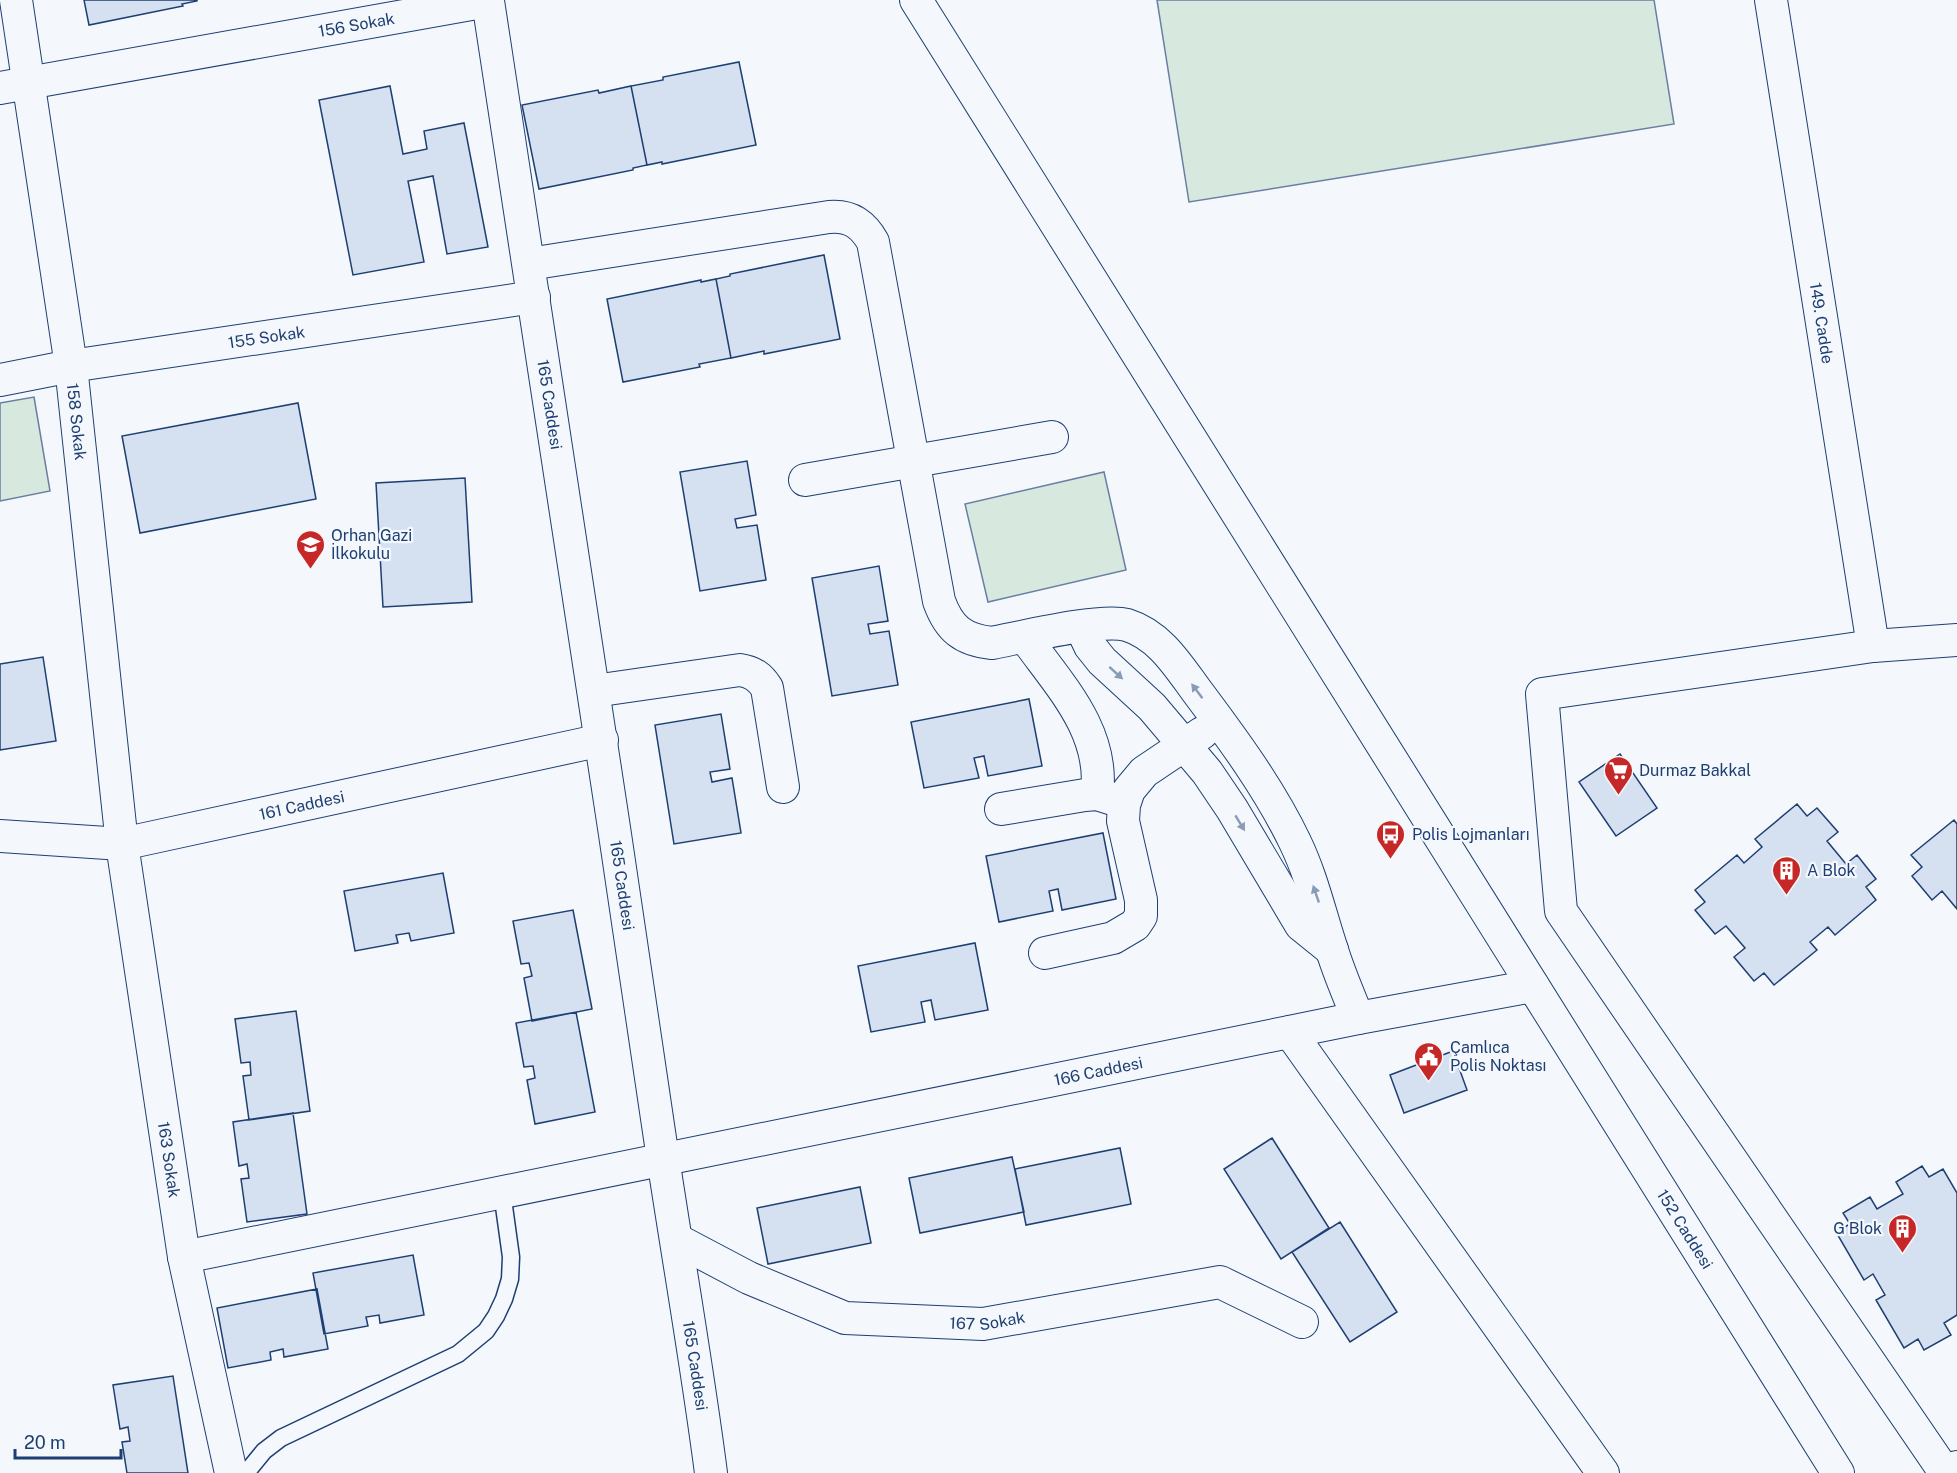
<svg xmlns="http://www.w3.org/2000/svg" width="1957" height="1473" font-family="'Public Sans',sans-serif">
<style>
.green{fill:#d7e8df;stroke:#687fa3;stroke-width:1.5}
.building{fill:#d5e0f0;stroke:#1d3f73;stroke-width:1.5}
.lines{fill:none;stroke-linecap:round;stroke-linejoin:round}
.service-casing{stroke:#1d3f73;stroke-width:19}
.minor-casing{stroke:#1d3f73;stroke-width:34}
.service{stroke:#f4f7fb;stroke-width:16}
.minor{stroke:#f4f7fb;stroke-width:32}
.oneway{fill:#889bb7}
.labels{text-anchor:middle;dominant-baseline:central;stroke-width:4.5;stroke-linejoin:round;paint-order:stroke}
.street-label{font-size:16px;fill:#1d3f73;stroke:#f4f7fb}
.poi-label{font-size:16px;fill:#1d3f73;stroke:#f4f7fb;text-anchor:start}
</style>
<rect width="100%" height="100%" fill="#f4f7fb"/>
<path class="green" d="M 1157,0 L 1654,0 L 1674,124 L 1189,202 Z
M 34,397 L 50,491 L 0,501 L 0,403 Z
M 1104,472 L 1126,570 L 988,602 L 965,504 Z"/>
<path class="building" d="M 84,0 L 197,0 L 197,1 L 182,4 L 183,6 L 89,25 Z
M 739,62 L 756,145 L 662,164 L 662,162 L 647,165 L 631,86 L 663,80 L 663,77 Z
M 390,86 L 403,154 L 427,149 L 424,131 L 464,123 L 488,247 L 447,254 L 433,176 L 408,181 L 424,262 L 353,275 L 319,100 Z
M 631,86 L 647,165 L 633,168 L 633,170 L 539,189 L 522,105 L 598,90 L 599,93 Z
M 824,255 L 840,339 L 764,354 L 764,351 L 731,358 L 716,279 L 730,276 L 730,274 Z
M 716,279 L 731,358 L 699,364 L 700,367 L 623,382 L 607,299 L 701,280 L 701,282 Z
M 298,403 L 316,499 L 140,533 L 122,436 Z
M 747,461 L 756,515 L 735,519 L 737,528 L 757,525 L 766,580 L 700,591 L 680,472 Z
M 465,478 L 472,602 L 383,607 L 376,483 Z
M 879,566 L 888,621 L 868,624 L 870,634 L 889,631 L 898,685 L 832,696 L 812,578 Z
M 43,657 L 56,741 L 0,750 L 0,664 Z
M 1029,699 L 1042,766 L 988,776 L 984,756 L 974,758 L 979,778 L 924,788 L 911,722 Z
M 721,714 L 730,769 L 710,772 L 712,782 L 732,778 L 741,833 L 674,844 L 655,725 Z
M 1620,754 L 1657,808 L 1616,836 L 1579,782 Z
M 1797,804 L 1807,816 L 1817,808 L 1838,832 L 1827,841 L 1846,864 L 1857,855 L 1876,879 L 1866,887 L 1876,900 L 1835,935 L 1828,927 L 1810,942 L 1817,950 L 1774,985 L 1764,973 L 1754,981 L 1734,957 L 1745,948 L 1726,926 L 1715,934 L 1695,910 L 1705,902 L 1695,890 L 1737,855 L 1744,863 L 1762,847 L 1755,839 Z
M 1954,820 L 1957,824 L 1957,909 L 1942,891 L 1932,900 L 1912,876 L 1922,867 L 1911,855 Z
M 1103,833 L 1116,899 L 1062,910 L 1058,889 L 1049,891 L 1053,911 L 999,922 L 986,856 Z
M 443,873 L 454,933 L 411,941 L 409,933 L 396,935 L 398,943 L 355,951 L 344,891 Z
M 573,910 L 592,1009 L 532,1021 L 524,978 L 532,976 L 529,963 L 521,964 L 513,921 Z
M 975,943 L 988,1010 L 935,1020 L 931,1000 L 921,1002 L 925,1022 L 871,1032 L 858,966 Z
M 296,1011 L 310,1111 L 249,1120 L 243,1076 L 251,1075 L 250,1062 L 241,1063 L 235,1019 Z
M 576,1012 L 595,1112 L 535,1124 L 527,1080 L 535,1078 L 533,1066 L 524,1067 L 516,1023 Z
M 1453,1051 L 1467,1090 L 1404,1113 L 1390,1075 Z
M 293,1113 L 307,1214 L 247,1222 L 241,1179 L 249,1178 L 247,1164 L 239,1166 L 233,1122 Z
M 1272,1138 L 1329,1228 L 1281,1259 L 1224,1169 Z
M 1120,1148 L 1131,1204 L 1026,1225 L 1015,1169 Z
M 1012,1157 L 1024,1212 L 920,1233 L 909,1178 Z
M 1922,1166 L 1929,1177 L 1943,1169 L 1957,1193 L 1957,1315 L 1944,1323 L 1951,1335 L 1924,1350 L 1918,1339 L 1904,1348 L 1876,1300 L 1885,1295 L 1873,1274 L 1864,1280 L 1836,1232 L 1850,1224 L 1843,1213 L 1870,1197 L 1877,1209 L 1903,1194 L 1896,1182 Z
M 860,1187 L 871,1243 L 768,1264 L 757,1208 Z
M 1340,1222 L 1397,1312 L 1350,1342 L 1292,1252 Z
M 413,1255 L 424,1315 L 380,1323 L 379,1315 L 366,1317 L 368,1326 L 324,1334 L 313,1273 Z
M 317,1289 L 328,1349 L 284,1357 L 283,1349 L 270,1352 L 271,1360 L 228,1368 L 217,1308 Z
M 173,1376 L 188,1473 L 127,1473 L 122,1442 L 130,1441 L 128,1427 L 120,1429 L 113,1385 Z"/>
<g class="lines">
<defs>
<path id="service" d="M 246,1473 L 264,1451 L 281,1438 L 458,1354 L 486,1331 L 496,1316 L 504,1299 L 510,1279 L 511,1257 L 502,1192"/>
<g id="minor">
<path id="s1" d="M 16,0 L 71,366 L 122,844 L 184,1257 L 231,1473"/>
<path id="s2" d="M 916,0 L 1838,1473"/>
<path id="s3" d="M 1771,0 L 1873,646"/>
<path id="s4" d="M 0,88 L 488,1 C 546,375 603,750 658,1125 C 675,1241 696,1357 711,1473"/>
<path d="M 529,264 L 829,217 C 850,215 863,224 873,242 L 939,601 C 949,629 963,640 992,643 C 1023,637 1101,618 1127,625 C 1159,635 1177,664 1196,690 C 1232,738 1269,788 1295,842 C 1312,877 1320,914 1332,950 C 1339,973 1349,996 1358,1018"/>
<path id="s5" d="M 0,380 L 71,366 L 534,297"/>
<path d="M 805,480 L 1052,437"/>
<path d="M 1081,627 L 1090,646 L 1102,661 L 1152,707 L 1207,772 L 1232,809 L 1301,925 L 1332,950"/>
<path d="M 1025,637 C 1059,685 1105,731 1097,794"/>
<path d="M 1957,640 L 1873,646 L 1542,694 L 1561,911 L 1944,1471 L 1957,1467"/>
<path d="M 594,691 L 740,670 C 753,672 760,677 767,688 L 783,787"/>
<path d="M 1001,809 L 1085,795 L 1097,794 L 1116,800"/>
<path id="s6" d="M 0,836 L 122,844 L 602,740"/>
<path d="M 1045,953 L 1113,938 L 1135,925 L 1141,916 L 1141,900 L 1123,821 L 1124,805 L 1129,790 L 1144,772 L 1202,733"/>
<path d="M 1290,1032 L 1603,1473"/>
<path id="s7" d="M 677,1240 L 749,1278 L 845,1318 L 983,1324 L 1220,1282 L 1302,1322"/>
<path id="s8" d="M 184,1257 L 1358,1018 L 1533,986"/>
</g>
</defs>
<use href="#service" class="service-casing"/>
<use href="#minor" class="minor-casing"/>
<use href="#service" class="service"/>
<use href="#minor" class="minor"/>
</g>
<defs><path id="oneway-solid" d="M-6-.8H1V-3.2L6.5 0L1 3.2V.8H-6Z" transform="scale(1.5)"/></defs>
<g class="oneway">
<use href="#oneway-solid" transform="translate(1116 673) rotate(42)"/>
<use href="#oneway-solid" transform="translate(1197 691) rotate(-127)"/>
<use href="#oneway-solid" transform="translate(1240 823) rotate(59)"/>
<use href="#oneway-solid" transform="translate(1316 894) rotate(-109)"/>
</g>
<defs>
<symbol id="school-pin" viewBox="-11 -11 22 30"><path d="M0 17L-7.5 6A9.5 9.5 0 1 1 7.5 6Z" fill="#c62828" stroke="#f4f7fb"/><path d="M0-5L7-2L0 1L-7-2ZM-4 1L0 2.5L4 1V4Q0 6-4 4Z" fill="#fff"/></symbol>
<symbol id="supermarket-pin" viewBox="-11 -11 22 30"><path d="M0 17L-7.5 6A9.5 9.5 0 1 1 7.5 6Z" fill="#c62828" stroke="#f4f7fb"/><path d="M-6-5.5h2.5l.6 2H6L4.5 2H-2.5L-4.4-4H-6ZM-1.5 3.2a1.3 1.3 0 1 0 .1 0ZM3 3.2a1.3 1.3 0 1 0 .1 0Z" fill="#fff"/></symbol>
<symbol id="bus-pin" viewBox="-11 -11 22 30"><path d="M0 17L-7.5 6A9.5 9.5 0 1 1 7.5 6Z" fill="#c62828" stroke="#f4f7fb"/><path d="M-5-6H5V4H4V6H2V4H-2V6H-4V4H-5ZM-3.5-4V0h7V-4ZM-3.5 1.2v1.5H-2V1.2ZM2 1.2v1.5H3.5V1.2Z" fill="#fff"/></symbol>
<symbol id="building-pin" viewBox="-11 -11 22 30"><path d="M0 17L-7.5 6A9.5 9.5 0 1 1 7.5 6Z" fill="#c62828" stroke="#f4f7fb"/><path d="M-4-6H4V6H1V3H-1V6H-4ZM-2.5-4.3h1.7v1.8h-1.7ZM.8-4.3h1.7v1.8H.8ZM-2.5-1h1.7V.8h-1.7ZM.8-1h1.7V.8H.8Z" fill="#fff"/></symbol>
<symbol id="civic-pin" viewBox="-11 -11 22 30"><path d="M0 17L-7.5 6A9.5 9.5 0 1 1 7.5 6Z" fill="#c62828" stroke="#f4f7fb"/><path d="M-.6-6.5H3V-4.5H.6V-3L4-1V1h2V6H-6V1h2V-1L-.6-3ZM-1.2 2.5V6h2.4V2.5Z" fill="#fff"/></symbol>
</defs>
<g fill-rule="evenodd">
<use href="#school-pin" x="294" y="528" width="33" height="45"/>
<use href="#supermarket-pin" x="1602" y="754" width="33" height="45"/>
<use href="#bus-pin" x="1374" y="818" width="33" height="45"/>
<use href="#building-pin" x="1770" y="854" width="33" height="45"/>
<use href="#civic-pin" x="1412" y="1040" width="33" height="45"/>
<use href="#building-pin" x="1886" y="1212" width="33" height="45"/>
</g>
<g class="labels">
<g class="street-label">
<text stroke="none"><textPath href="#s4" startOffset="362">156 Sokak</textPath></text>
<text stroke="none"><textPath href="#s3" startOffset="327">149. Cadde</textPath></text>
<text stroke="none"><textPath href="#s5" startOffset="270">155 Sokak</textPath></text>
<text stroke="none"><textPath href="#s4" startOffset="904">165 Caddesi</textPath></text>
<text stroke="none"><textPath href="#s1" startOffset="426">158 Sokak</textPath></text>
<text stroke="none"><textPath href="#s6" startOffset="306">161 Caddesi</textPath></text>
<text stroke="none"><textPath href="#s4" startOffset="1390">165 Caddesi</textPath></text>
<text stroke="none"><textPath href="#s8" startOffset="933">166 Caddesi</textPath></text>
<text stroke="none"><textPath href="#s1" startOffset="1170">163 Sokak</textPath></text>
<text stroke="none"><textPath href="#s2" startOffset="1450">152 Caddesi</textPath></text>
<text stroke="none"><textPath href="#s7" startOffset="328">167 Sokak</textPath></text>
<text stroke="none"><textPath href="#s4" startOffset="1876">165 Caddesi</textPath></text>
</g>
<g class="poi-label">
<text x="331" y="535">Orhan Gazi<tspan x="331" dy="18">İlkokulu</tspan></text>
<text x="1639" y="770">Durmaz Bakkal</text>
<text x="1412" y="834">Polis Lojmanları</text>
<text x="1807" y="870">A Blok</text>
<text x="1450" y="1047">Çamlıca<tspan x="1450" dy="18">Polis Noktası</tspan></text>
<text x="1882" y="1228" text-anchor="end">G Blok</text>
</g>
</g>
<path d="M15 1449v9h106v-9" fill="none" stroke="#1d3f73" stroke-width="3"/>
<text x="24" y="1449" font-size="18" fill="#1d3f73" stroke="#f4f7fb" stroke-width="4.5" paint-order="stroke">20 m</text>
</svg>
